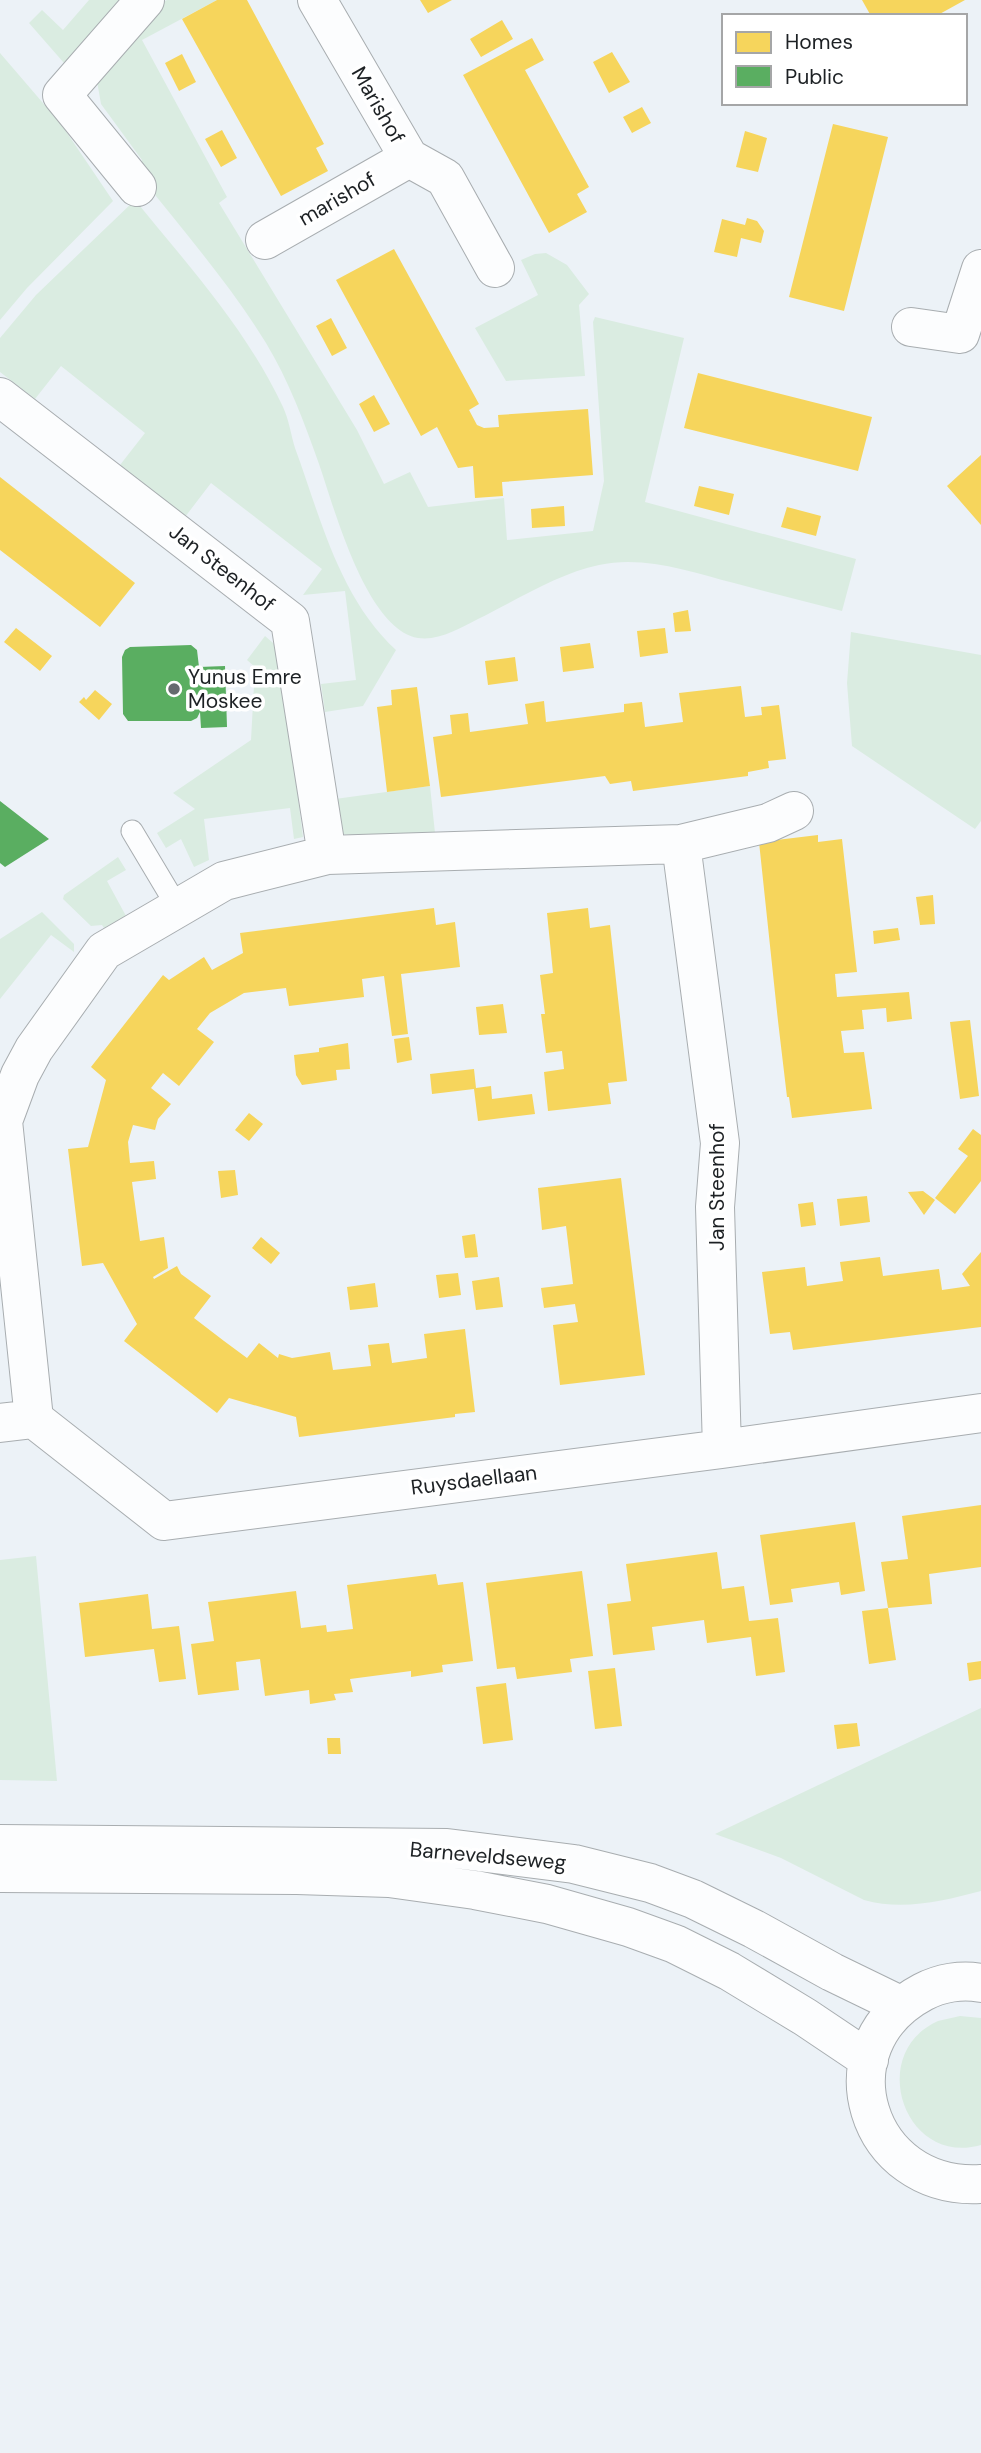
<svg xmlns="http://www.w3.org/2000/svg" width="981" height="2453" font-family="'DM Sans',sans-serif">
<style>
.green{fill:#daece1}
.homes{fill:#f6d55c}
.public{fill:#5aae61}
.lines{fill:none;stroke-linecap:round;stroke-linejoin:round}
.service-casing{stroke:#a8adb0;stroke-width:23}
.minor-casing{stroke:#a8adb0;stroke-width:40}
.secondary-casing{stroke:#a8adb0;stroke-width:40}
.service{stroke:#fcfdfe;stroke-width:21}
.minor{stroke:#fcfdfe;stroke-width:38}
.secondary{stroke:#fcfdfe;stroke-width:38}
.poi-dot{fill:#656a6e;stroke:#fff;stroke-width:2.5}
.labels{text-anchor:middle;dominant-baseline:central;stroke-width:7;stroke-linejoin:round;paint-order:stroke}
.street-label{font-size:21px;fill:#1d2124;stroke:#fff}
.poi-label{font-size:21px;fill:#1d2124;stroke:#fff;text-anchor:start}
</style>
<rect width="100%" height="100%" fill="#ecf2f7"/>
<path class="green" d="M 89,0 L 119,0 L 69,61 L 64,63 L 29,23 L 42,10 L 63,30 Z
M 167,0 L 217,0 L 142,40 L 227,197 L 219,203 L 357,430 L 384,484 L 410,472 L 428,507 L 504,498 L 507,540 L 593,531 L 604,481 L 593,322 L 595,317 L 684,338 L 645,502 L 856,559 L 842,611 C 806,602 770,593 734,583 C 691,572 644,555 599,565 C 559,573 515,601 478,619 C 460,628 439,641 418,638 C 366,629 334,507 319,464 C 304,422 289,381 266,343 C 230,284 183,231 141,177 L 142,160 L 101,104 L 97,81 L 163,2 Z
M 0,53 L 61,124 L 113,201 L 27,288 L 0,320 Z
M 135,200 C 188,265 247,330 283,407 C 289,420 291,435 295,448 C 321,519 339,597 396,650 L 363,706 L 325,712 L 321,684 L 356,680 L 345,591 L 303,595 L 322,569 L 211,483 L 185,517 L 120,465 L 145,433 L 61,366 L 35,399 L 0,372 L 0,338 L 36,295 Z
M 546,253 L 567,265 L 589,294 L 579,305 L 585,376 L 506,381 L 475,328 L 538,295 L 521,260 L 535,254 Z
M 851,632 L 981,655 L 981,821 L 975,829 L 852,746 L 847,683 Z
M 265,636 L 279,648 L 303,837 L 294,839 L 290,808 L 204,819 L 209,860 L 194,867 L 181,839 L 166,848 L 157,833 L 195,809 L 173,793 L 251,740 L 255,667 L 247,660 Z
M 430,786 L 435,833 L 418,841 L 341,834 L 335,799 Z
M 118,857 L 126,870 L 107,881 L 126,916 L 104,928 L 102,925 L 91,926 L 63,899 L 64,895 Z
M 42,912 L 74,944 L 74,952 L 51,935 L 0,999 L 0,939 Z
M 36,1556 L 57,1781 L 0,1780 L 0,1560 Z
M 981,1708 L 981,1891 C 943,1901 903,1911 864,1900 L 781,1858 L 715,1834 Z
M 960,2016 L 981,2018 L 981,2145 C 904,2167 866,2053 938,2021 C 945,2019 953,2018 960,2016 Z"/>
<path class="homes" d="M 217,0 L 247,0 L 324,144 L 316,148 L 328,171 L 281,196 L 182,19 Z
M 420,0 L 452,0 L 428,13 Z
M 862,0 L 965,0 L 936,16 L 871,16 Z
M 502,20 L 513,39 L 481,57 L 470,39 Z
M 532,38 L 544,60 L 525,70 L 589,187 L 577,194 L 587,212 L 549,233 L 463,75 Z
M 612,52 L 630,82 L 609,93 L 593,62 Z
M 182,54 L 196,82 L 179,91 L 165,63 Z
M 642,107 L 651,123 L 632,133 L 623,117 Z
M 833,124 L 888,137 L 844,311 L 789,297 Z
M 222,130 L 237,158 L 221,167 L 205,139 Z
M 745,131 L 767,138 L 758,172 L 736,167 Z
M 747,218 L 757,221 L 764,231 L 761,243 L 741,238 L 737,257 L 714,252 L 722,219 L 745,225 Z
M 394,249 L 479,404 L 469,410 L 477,425 L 484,428 L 499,427 L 498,415 L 588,409 L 593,475 L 502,482 L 503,496 L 475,498 L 473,466 L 458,468 L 437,427 L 421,436 L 336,280 Z
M 331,318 L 347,348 L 332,356 L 316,326 Z
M 698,373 L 872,417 L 858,471 L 684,428 Z
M 374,395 L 390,424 L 374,432 L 359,404 Z
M 981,455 L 981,525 L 947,486 Z
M 0,477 L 135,583 L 100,627 L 0,550 Z
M 699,486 L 734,494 L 729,515 L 694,506 Z
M 564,506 L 565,526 L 532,528 L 531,509 Z
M 787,507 L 821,516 L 816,536 L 781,527 Z
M 688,610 L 691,631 L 675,632 L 673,613 Z
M 16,628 L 52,656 L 40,671 L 4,642 Z
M 665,628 L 668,653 L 640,657 L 637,631 Z
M 590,643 L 594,668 L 563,672 L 560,647 Z
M 515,657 L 518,681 L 488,685 L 485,661 Z
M 741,686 L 745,717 L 762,715 L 761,707 L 779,705 L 786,759 L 768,761 L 769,768 L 748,772 L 748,776 L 633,791 L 631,781 L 610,784 L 605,776 L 441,797 L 433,737 L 452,734 L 450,715 L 468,713 L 470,732 L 528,724 L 525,704 L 544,701 L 546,722 L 624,712 L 624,704 L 642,702 L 645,727 L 683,722 L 679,693 Z
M 417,687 L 430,786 L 387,792 L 377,707 L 392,705 L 391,690 Z
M 95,690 L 112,704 L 99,720 L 79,702 L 84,697 L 86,700 Z
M 818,835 L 818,842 L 842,839 L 857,972 L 835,974 L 837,997 L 909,992 L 912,1019 L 887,1022 L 886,1008 L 862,1010 L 864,1029 L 841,1031 L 844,1053 L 864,1052 L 872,1109 L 792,1118 L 789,1097 L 787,1097 L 778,1021 L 759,842 Z
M 933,895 L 935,924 L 920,925 L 916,897 Z
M 434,908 L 436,925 L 455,922 L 460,967 L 401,974 L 408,1034 L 392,1036 L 384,976 L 362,979 L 364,997 L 289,1006 L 286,988 L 244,993 L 210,1013 L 197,1029 L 214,1042 L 179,1086 L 163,1073 L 151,1088 L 171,1104 L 158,1119 L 155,1130 L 133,1125 L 128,1142 L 130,1163 L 154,1161 L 156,1179 L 132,1182 L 140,1241 L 164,1237 L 168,1268 L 153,1277 L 154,1279 L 177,1266 L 181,1274 L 211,1296 L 194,1318 L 224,1341 L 247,1358 L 259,1343 L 278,1358 L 279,1354 L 292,1358 L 330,1352 L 333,1370 L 371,1366 L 368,1345 L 389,1343 L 392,1363 L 427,1358 L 424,1334 L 465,1329 L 475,1412 L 455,1414 L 455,1417 L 299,1437 L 296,1417 L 229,1398 L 217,1413 L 124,1341 L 137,1324 L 103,1263 L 82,1266 L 68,1149 L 88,1147 L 106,1080 L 91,1067 L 163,975 L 169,980 L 204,957 L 212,970 L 243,953 L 240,933 Z
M 588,908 L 590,928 L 610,925 L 627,1081 L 608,1083 L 611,1104 L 548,1111 L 544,1072 L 564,1069 L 562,1051 L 546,1053 L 541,1014 L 545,1014 L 540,975 L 553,973 L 547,913 Z
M 898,928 L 900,940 L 874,944 L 873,931 Z
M 503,1004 L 507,1033 L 479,1035 L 476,1007 Z
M 970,1020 L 979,1096 L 960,1099 L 950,1022 Z
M 409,1037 L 412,1060 L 397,1063 L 394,1039 Z
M 348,1043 L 350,1069 L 336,1070 L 337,1080 L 302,1085 L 296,1075 L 294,1055 L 319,1052 L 319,1048 Z
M 474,1069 L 476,1088 L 491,1086 L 492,1099 L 532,1094 L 535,1114 L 478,1121 L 474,1089 L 432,1094 L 430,1074 Z
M 249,1113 L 263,1124 L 249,1141 L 235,1130 Z
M 973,1129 L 981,1135 L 981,1181 L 955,1214 L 935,1198 L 968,1156 L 958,1149 Z
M 235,1170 L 238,1195 L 221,1198 L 218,1171 Z
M 621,1178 L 645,1375 L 560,1385 L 553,1325 L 578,1322 L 575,1304 L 544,1308 L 541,1288 L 573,1284 L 566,1226 L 542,1230 L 538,1188 Z
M 923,1191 L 935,1200 L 924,1215 L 908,1192 Z
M 867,1196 L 870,1222 L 840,1226 L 837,1199 Z
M 813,1202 L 816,1225 L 801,1227 L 798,1204 Z
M 475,1234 L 478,1257 L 465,1258 L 462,1236 Z
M 261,1237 L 280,1253 L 271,1264 L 252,1248 Z
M 981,1252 L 981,1327 L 793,1350 L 790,1332 L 770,1334 L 762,1272 L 805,1267 L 807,1286 L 843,1281 L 840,1262 L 880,1257 L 883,1276 L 939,1269 L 942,1290 L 970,1286 L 962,1274 Z
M 458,1273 L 461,1295 L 439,1298 L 436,1275 Z
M 499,1277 L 503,1307 L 476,1310 L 472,1281 Z
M 375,1283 L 378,1307 L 350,1310 L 347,1287 Z
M 981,1505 L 981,1567 L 929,1574 L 932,1604 L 888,1608 L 896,1660 L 869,1664 L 862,1611 L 888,1608 L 881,1562 L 908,1559 L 902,1516 Z
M 855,1522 L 865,1591 L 841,1595 L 839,1582 L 791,1589 L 793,1602 L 770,1605 L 760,1535 Z
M 717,1552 L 722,1589 L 744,1586 L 749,1621 L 778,1618 L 785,1672 L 756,1676 L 751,1637 L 707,1643 L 704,1620 L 652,1627 L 655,1650 L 613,1655 L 607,1604 L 631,1601 L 626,1564 Z
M 582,1571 L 593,1656 L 570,1659 L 572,1672 L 517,1679 L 515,1667 L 497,1669 L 486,1583 Z
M 436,1574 L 438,1585 L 463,1582 L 473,1661 L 442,1665 L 443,1672 L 411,1677 L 411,1671 L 350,1679 L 353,1692 L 334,1694 L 336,1700 L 310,1704 L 309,1690 L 265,1696 L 260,1659 L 236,1662 L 239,1690 L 198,1695 L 191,1644 L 214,1641 L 208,1602 L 296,1591 L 301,1628 L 326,1625 L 327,1632 L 353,1629 L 347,1585 Z
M 148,1594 L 152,1629 L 179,1626 L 186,1679 L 159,1682 L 154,1649 L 85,1657 L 79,1603 Z
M 981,1661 L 981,1679 L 969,1681 L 967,1663 Z
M 615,1668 L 622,1726 L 595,1729 L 588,1671 Z
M 506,1683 L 513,1740 L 483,1744 L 476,1687 Z
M 857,1723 L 860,1746 L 837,1749 L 834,1725 Z
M 327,1738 L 340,1738 L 341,1754 L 328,1754 Z"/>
<path class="public" d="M 191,645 L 197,650 L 199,667 L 225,666 L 227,727 L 201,728 L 200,712 L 197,718 L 191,721 L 128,721 L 123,714 L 122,657 L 125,650 L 130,647 Z
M 0,801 L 49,839 L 5,867 L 0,863 Z"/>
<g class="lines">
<defs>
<path id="service" d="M 132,831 L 178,908"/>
<path id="minor" d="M 317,0 L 409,158 L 445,178 L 495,268
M 137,187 L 62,95 L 145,0
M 265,240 L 409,158
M 911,327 L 960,334 L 981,269
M 0,397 L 290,621 L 327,855
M 681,844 L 768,823 L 794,811
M 34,1419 L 3,1121 L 20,1075 L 34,1049 L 104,951 L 224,881 L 327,855 L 681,844 L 720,1143 L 715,1207 L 722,1449
M 0,1423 L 34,1419 L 164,1521 L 722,1449 L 981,1413"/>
<path id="secondary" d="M 0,1844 L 447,1848 L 574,1864 L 650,1883 L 693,1899 L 754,1929 L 832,1972 L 902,2006
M 0,1873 L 297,1875 L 389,1878 L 475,1890 L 547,1904 L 628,1927 L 675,1944 L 729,1971 L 805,2017 L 869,2060
M 981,1983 C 962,1979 940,1983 923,1992 C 821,2046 865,2191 981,2184"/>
</defs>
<use href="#service" class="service-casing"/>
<use href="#minor" class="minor-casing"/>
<use href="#secondary" class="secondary-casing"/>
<use href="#service" class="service"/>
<use href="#minor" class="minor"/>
<use href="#secondary" class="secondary"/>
</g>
<circle class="poi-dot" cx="174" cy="689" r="7"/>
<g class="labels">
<g class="street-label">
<text transform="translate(378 105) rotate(60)">Marishof</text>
<text transform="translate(337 199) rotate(-30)">marishof</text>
<text transform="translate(222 568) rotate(38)">Jan Steenhof</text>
<text transform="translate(717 1187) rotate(-90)">Jan Steenhof</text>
<text transform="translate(474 1480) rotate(-7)">Ruysdaellaan</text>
<text transform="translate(488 1856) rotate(5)">Barneveldseweg</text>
</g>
<g class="poi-label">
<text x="188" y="677">Yunus Emre<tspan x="188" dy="24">Moskee</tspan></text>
</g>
</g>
<rect x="722" y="14" width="245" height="91" fill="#ffffff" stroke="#a5a6a7" stroke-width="2"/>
<rect x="736" y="32" width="35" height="21" fill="#f6d55c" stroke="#a5a6a7" stroke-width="2"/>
<text x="785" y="49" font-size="21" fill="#1d2124">Homes</text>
<rect x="736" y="66" width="35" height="21" fill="#5aae61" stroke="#a5a6a7" stroke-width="2"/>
<text x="785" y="84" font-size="21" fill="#1d2124">Public</text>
</svg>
